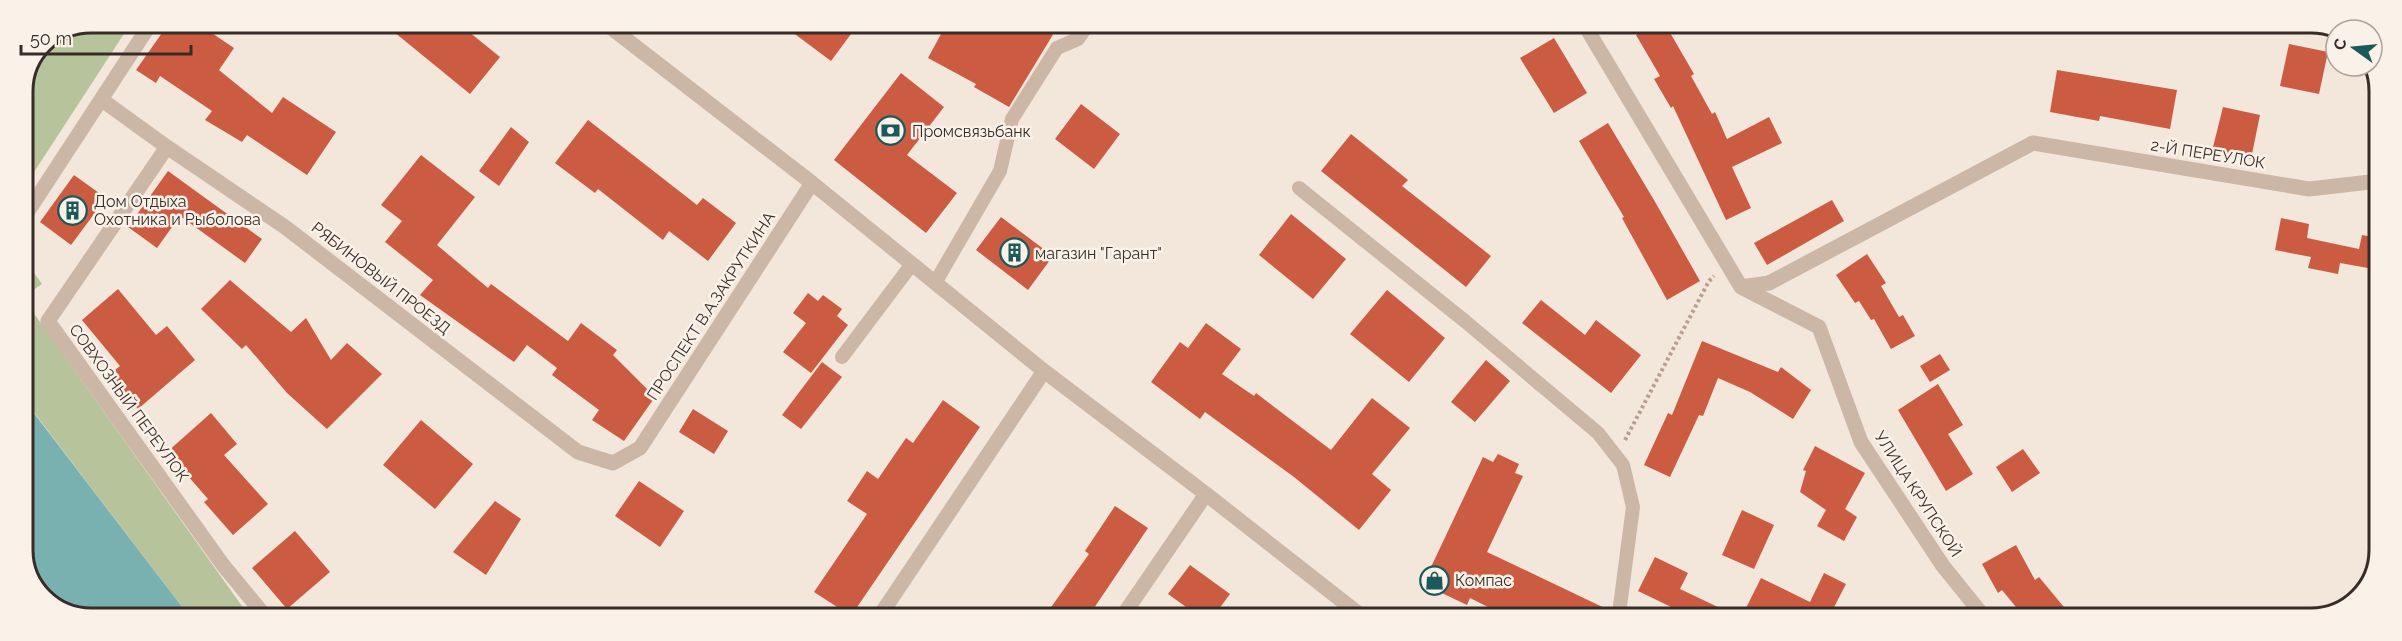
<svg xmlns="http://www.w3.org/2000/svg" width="2402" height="641" font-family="Raleway,sans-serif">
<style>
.green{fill:#b7c39a}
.water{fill:#79b1b1}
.building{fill:#cb5c41}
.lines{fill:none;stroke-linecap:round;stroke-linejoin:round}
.path{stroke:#b79f91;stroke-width:4;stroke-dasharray:3 3;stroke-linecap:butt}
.lane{stroke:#ccb6a6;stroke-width:14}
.street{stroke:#ccb6a6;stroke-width:15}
.labels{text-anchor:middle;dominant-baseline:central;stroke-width:5;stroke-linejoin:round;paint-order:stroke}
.poi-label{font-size:16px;fill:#382c28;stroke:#faf1e8;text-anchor:start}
.street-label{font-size:16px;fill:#382c28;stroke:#faf1e8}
.rim{fill:none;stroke:#382c28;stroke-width:3}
</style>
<rect width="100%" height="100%" fill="#f3e6db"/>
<path class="green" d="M 91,23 L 131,23 L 23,189 L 23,90 L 43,42 Z
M 23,258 L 42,284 L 23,297 Z
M 23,298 L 249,616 L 189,616 L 23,398 Z"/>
<path class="water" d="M 23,398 L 30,408 L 189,616 L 73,616 L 39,595 L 23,555 Z"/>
<path class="building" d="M 169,23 L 197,23 L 234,48 L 219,70 L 272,113 L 283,97 L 336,132 L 307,175 L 247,135 L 242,142 L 205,120 L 212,111 L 160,76 L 156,83 L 136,70 Z
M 383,23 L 458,23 L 500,57 L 470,94 Z
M 780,23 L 837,23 L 851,34 L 831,61 Z
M 947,23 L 996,23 L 1007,30 L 1011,23 L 1060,23 L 1009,107 L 974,87 L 976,84 L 928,58 Z
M 1653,24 L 1665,24 L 1694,74 L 1691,76 L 1712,114 L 1715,112 L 1727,139 L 1769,117 L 1782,143 L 1732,167 L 1751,208 L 1726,220 L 1673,106 L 1671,108 L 1654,79 L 1660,76 L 1636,35 Z
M 1554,38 L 1587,93 L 1554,113 L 1520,58 Z
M 2289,44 L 2328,52 L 2319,94 L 2280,86 Z
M 2057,70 L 2177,90 L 2170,129 L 2100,116 L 2099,121 L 2050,112 Z
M 901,73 L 944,107 L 907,155 L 957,193 L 926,233 L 834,160 Z
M 1081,104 L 1120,134 L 1094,169 L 1055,139 Z
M 2223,107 L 2260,115 L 2251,159 L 2212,151 Z
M 588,120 L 697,205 L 703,198 L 736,223 L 708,261 L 669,231 L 663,240 L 598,189 L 595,193 L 555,163 Z
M 1608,123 L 1654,200 L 1700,281 L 1667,300 L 1622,218 L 1624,217 L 1579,141 Z
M 511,127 L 529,142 L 499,186 L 479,171 Z
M 1351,134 L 1408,180 L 1402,186 L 1491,256 L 1466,287 L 1321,171 Z
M 421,155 L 475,197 L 437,245 L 488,288 L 491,284 L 568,341 L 581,323 L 617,350 L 613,355 L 655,397 L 624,441 L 592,420 L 599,410 L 552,375 L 557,368 L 527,345 L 514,362 L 420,295 L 433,280 L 385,242 L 402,221 L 381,205 Z
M 168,171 L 262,239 L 245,263 L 180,216 L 157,248 L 128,227 Z
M 74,175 L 106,198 L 71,245 L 40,222 Z
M 1832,200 L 1844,221 L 1767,265 L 1754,243 Z
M 1291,214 L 1346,259 L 1313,299 L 1259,255 Z
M 1001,217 L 1053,256 L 1028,290 L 976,250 Z
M 2281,218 L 2309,224 L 2307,238 L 2359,249 L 2362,235 L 2379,238 L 2379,270 L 2340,263 L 2338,274 L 2308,268 L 2311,257 L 2275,250 Z
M 1867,254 L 1886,283 L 1881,286 L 1899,317 L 1903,315 L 1915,336 L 1891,349 L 1874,319 L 1871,320 L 1859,301 L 1855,303 L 1836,275 Z
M 230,280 L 291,332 L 306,318 L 331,360 L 347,343 L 382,374 L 327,429 L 287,393 L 246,345 L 242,349 L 201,309 Z
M 118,289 L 156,335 L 167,326 L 195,360 L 138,409 L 109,375 L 120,366 L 82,320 Z
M 1387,290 L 1445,338 L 1409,382 L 1350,334 Z
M 808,293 L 818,301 L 823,295 L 842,309 L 837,316 L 848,325 L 811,373 L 783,352 L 806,323 L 793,313 Z
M 1541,300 L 1585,335 L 1596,320 L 1641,355 L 1611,393 L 1522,323 Z
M 1206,323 L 1241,349 L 1222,374 L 1254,396 L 1256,393 L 1331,450 L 1372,398 L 1410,428 L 1372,474 L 1391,490 L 1359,530 L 1294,477 L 1205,412 L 1200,419 L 1151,382 L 1180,342 L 1188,348 Z
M 1702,341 L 1778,372 L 1781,367 L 1811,390 L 1793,419 L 1750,392 L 1718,378 L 1703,416 L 1699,415 L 1670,477 L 1644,465 L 1668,413 L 1672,415 Z
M 1940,354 L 1950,370 L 1930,382 L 1920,366 Z
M 1486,360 L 1510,381 L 1475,422 L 1451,402 Z
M 822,362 L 842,377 L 801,429 L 782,415 Z
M 1938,384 L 1963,425 L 1948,434 L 1973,474 L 1946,491 L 1898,410 Z
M 943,400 L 980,427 L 851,616 L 814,592 L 867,514 L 847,501 L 867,471 L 878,479 L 906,438 L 913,443 Z
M 693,409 L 728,431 L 714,454 L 679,432 Z
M 211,413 L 237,444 L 224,455 L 268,504 L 233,535 L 204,502 L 208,499 L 167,452 Z
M 421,420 L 473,464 L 435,509 L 383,465 Z
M 1815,446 L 1865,473 L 1845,509 L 1857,517 L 1844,541 L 1817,526 L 1826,510 L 1800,492 L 1806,471 L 1803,470 Z
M 2023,449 L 2040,473 L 2012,492 L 1996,467 Z
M 1498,454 L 1519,464 L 1515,473 L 1523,476 L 1487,552 L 1613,612 L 1614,618 L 1510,618 L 1470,598 L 1467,605 L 1423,584 L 1483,457 L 1493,462 Z
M 639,481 L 684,511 L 660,547 L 615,516 Z
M 495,501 L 521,519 L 486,575 L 453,552 Z
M 1115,506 L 1148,528 L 1088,617 L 1044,617 L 1089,554 L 1085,551 Z
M 1742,510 L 1774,525 L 1754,569 L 1722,555 Z
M 295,531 L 330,572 L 287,609 L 252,568 Z
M 2016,545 L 2035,580 L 2039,577 L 2073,618 L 2025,618 L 2002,590 L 1998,593 L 1982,564 Z
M 1655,557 L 1688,573 L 1680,589 L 1741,618 L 1694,618 L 1638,591 Z
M 1190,565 L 1230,594 L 1213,617 L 1200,617 L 1168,594 Z
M 1824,573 L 1846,584 L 1831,613 L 1841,618 L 1741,618 L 1761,578 L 1810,602 Z"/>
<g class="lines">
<path class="path" d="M 1625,440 L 1709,281 L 1714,276"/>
<path class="lane" d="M 1299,188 L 1466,322 L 1598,433 L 1623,465 L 1633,507 L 1620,606 L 1624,618
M 935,283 L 1000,171 L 1012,119 L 1057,48 L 1078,39 L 1089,23
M 842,357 L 912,264"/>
<path class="street" d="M 605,23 L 812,183 L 1044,371 L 1206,494 L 1364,618
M 1584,24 L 1741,287 L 1819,327 L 1861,442 L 1943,566 L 1985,618
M 102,100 L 167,147 L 285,227 L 578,452 L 613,463 L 640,448 L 812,183
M 167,147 L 48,321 L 223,565 L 265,616
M 23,219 L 151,23
M 1741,287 L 1769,283 L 2033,143 L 2309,189 L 2379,181
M 879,617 L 1044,371
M 1122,617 L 1206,494"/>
</g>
<defs>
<symbol id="bank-ring" viewBox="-11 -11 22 22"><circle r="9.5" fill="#faf1e8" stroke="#1b5a5b" stroke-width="1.5"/><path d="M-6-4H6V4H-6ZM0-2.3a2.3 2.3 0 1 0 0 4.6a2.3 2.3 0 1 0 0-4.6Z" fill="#1b5a5b"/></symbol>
<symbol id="building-ring" viewBox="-11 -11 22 22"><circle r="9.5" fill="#faf1e8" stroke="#1b5a5b" stroke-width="1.5"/><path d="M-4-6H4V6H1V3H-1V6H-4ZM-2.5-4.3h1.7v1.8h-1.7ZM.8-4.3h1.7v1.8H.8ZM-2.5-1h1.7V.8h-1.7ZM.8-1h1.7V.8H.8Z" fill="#1b5a5b"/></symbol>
<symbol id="shop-ring" viewBox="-11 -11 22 22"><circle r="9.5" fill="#faf1e8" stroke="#1b5a5b" stroke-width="1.5"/><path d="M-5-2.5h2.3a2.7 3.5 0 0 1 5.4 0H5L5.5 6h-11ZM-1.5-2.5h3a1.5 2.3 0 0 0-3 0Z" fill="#1b5a5b"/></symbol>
</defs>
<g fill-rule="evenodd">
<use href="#bank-ring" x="874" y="114" width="33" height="33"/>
<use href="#building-ring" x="56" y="194" width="33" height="33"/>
<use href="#building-ring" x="998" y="236" width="33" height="33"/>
<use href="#shop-ring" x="1418" y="564" width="33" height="33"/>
</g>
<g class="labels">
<g class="poi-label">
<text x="912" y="131">Промсвязьбанк</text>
<text x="94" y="201">Дом Отдыха<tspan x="94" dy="18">Охотника и Рыболова</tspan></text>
<text x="1035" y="253">магазин "Гарант"</text>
<text x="1455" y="580">Компас</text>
</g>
<g class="street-label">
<text transform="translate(2208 154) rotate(9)">2-Й ПЕРЕУЛОК</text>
<text transform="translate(381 278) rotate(38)">РЯБИНОВЫЙ ПРОЕЗД</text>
<text transform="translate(711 306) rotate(-57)">ПРОСПЕКТ В.А.ЗАКРУТКИНА</text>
<text transform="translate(129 403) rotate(54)">СОВХОЗНЫЙ ПЕРЕУЛОК</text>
<text transform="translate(1918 494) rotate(57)">УЛИЦА КРУПСКОЙ</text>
</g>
</g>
<path d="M0 0H2402V641H0ZM91 33H2311A58 58 0 0 1 2369 91V550A58 58 0 0 1 2311 608H91A58 58 0 0 1 33 550V91A58 58 0 0 1 91 33Z" fill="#faf1e8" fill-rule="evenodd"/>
<path class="rim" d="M91 33H2311A58 58 0 0 1 2369 91V550A58 58 0 0 1 2311 608H91A58 58 0 0 1 33 550V91A58 58 0 0 1 91 33Z"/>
<g transform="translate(2354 48) rotate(285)"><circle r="28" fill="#faf1e8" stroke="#aca29b" stroke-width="1.5"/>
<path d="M0-4.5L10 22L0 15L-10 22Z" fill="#1b5a5b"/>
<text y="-9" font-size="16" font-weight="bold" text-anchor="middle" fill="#382c28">С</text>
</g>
<path d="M21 45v9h170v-9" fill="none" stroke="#382c28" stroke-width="3"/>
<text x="30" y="45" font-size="18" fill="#382c28" stroke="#faf1e8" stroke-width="4.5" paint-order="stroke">50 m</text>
</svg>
